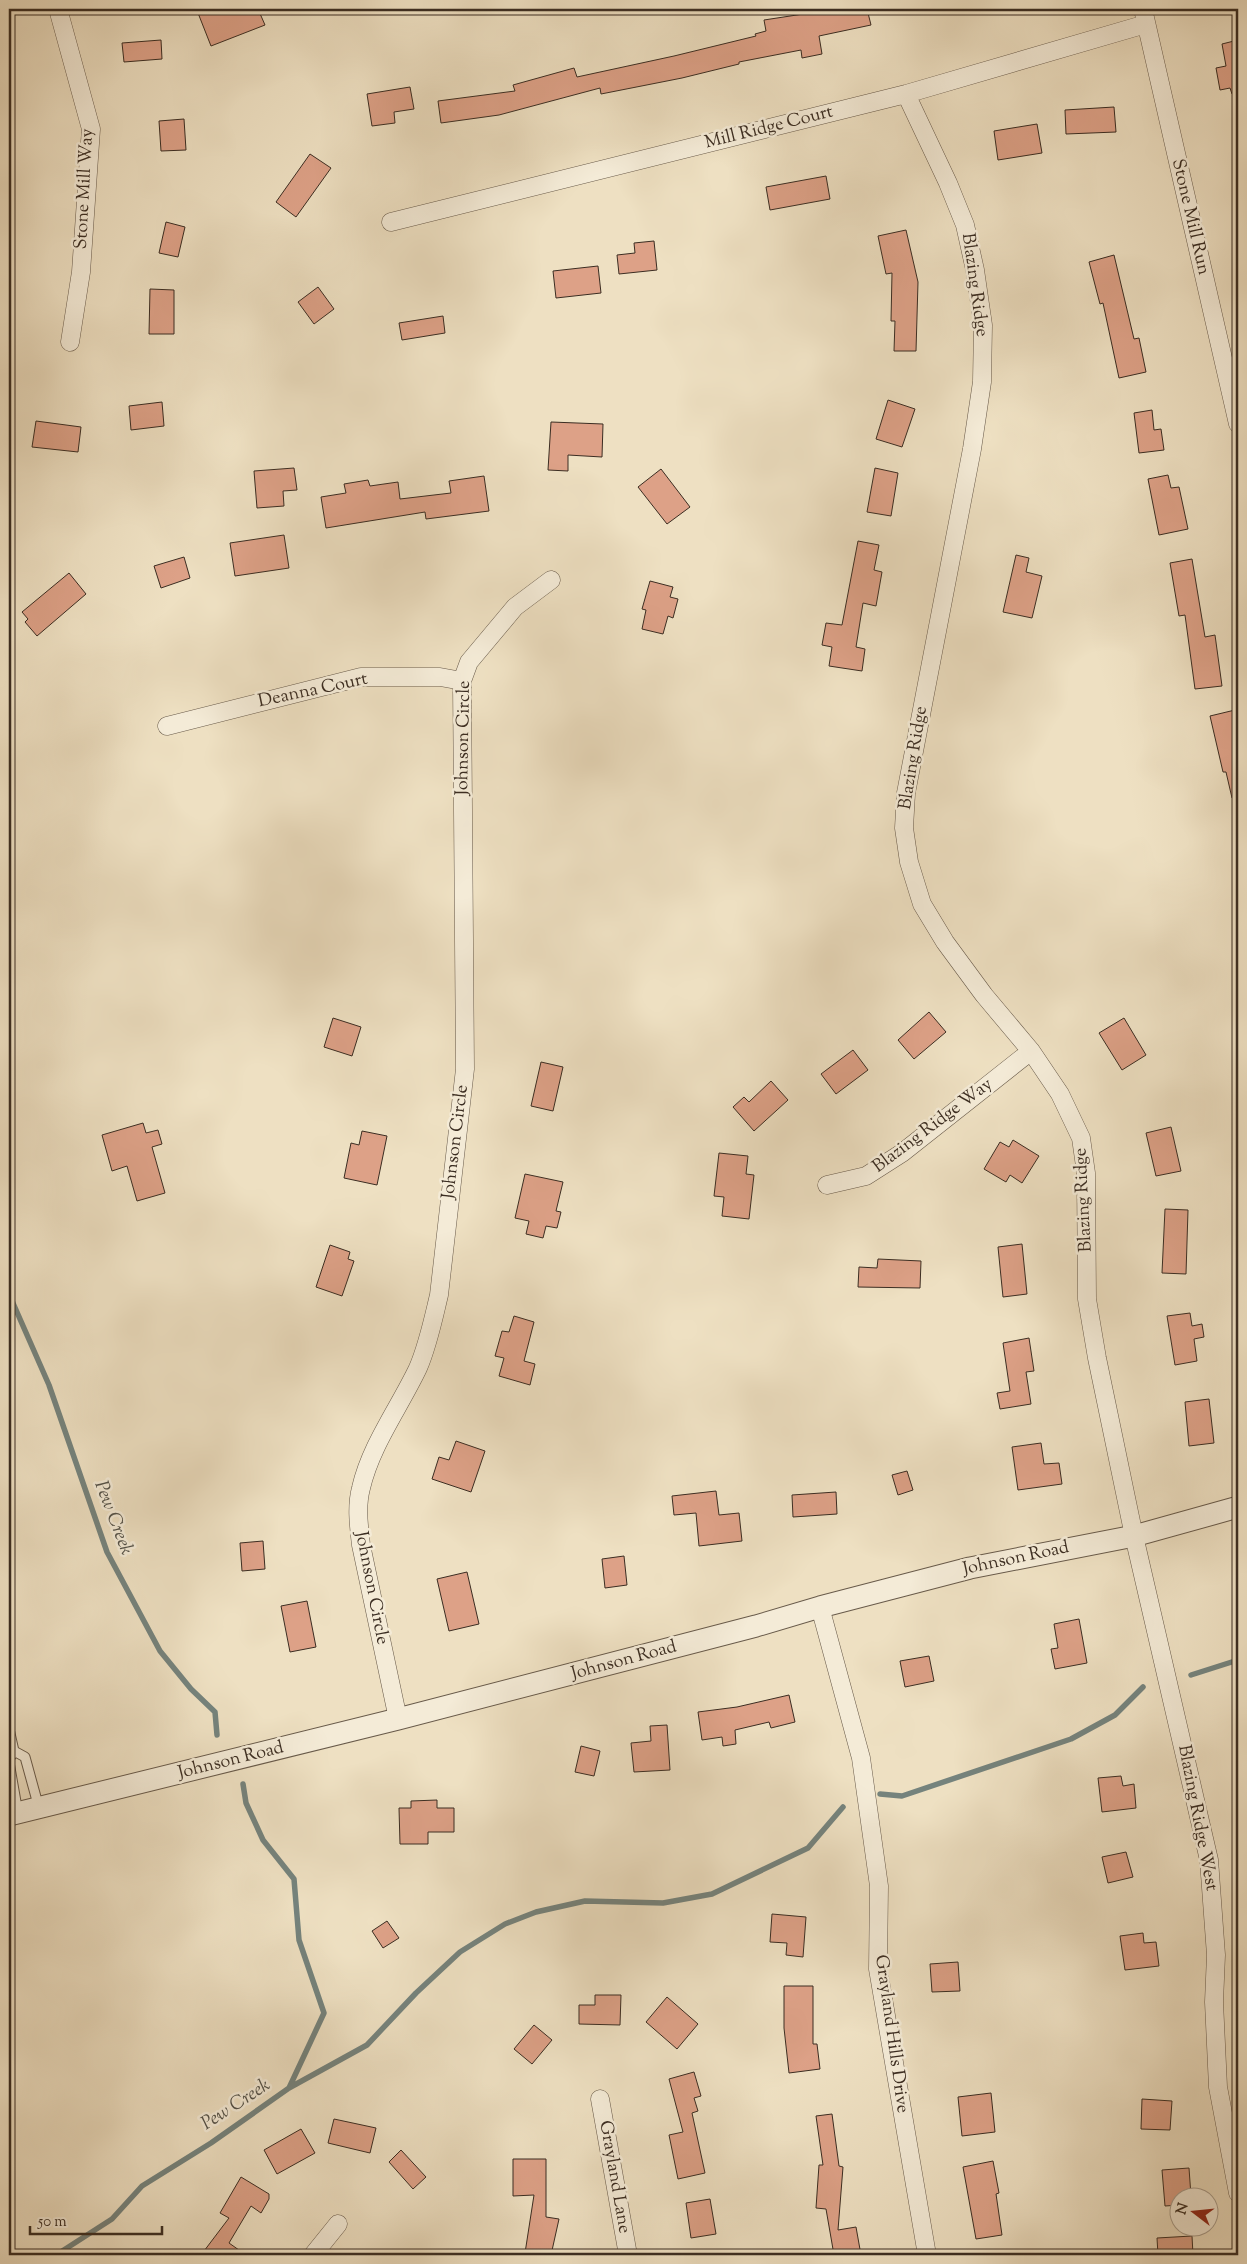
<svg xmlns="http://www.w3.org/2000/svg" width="1247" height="2264" font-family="'Sorts Mill Goudy',serif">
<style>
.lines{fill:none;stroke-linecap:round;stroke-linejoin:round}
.stream{stroke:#75837d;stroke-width:5.5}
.building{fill:#dda187;stroke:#3b2d22}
.service-casing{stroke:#685a4a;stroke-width:11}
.minor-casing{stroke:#685a4a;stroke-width:19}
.tertiary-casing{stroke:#685a4a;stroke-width:23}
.service{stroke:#f4ebd7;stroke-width:9}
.minor{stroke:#f4ebd7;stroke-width:18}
.tertiary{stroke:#f4ebd7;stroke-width:21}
.labels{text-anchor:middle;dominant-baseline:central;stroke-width:5;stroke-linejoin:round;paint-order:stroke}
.street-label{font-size:18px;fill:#3b2d22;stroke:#f4ebd7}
.water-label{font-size:19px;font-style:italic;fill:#535148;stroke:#f4ebd7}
</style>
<rect width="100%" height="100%" fill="#eee0c2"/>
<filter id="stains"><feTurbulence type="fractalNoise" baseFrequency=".004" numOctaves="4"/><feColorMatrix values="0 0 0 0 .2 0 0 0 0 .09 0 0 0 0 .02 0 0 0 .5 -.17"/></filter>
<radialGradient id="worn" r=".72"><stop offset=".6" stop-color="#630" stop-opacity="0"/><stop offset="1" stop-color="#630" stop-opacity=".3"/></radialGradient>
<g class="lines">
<path class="stream" d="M 9,1294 L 49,1385 L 107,1552 L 160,1651 L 191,1689 L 215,1712 L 217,1735
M 1191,1675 L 1238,1660
M 243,1784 L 246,1803 L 263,1840 L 294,1879 L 299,1940 L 324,2013 L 289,2088
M 880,1794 L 902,1796 L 1071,1739 L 1115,1715 L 1143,1687
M 56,2255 L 112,2219 L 142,2186 L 211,2143 L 289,2088 L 367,2045 L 416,1993 L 460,1952 L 505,1924 L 536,1912 L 585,1901 L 663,1903 L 712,1894 L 808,1848 L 843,1807"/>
</g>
<path class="building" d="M 209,9 L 258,9 L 265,25 L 211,46 L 198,13 Z
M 836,9 L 867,9 L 871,25 L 819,36 L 822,54 L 802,58 L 801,50 L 739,62 L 739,64 L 682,78 L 601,94 L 600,88 L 499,115 L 441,123 L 438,101 L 515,91 L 513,85 L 574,68 L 577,77 L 674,56 L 756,36 L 755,34 L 766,31 L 764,20 Z
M 161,40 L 162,59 L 124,62 L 122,43 Z
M 1238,40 L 1238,93 L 1232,94 L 1230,88 L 1220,90 L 1216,68 L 1226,66 L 1222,44 Z
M 410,87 L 414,109 L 394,112 L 395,123 L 372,126 L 367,94 Z
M 1114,107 L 1116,132 L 1066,134 L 1065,110 Z
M 184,119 L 186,150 L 161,151 L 159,121 Z
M 1037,124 L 1042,153 L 998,160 L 994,131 Z
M 310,154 L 331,168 L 296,217 L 276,202 Z
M 826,176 L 830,199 L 770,210 L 766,187 Z
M 166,222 L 185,227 L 178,257 L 159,253 Z
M 906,230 L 918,282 L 916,351 L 894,351 L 895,321 L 891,321 L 892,273 L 886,274 L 878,236 Z
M 654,241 L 657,270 L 619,274 L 617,255 L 635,253 L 634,243 Z
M 1114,255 L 1134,339 L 1139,338 L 1146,372 L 1119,378 L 1103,303 L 1100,304 L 1089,262 Z
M 598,266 L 601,293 L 556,298 L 553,271 Z
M 318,287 L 334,309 L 314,324 L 298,302 Z
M 150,289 L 174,290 L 174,334 L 149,334 Z
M 443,316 L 445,333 L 402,340 L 399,323 Z
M 888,400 L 915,409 L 902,447 L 876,439 Z
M 162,402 L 164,426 L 131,430 L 129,406 Z
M 1152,410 L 1154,430 L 1161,429 L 1164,450 L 1139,453 L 1134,413 Z
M 36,421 L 81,427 L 78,452 L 32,447 Z
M 551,422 L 603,424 L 602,457 L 568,455 L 568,471 L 548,470 Z
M 294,468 L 297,490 L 283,491 L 284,506 L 257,508 L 254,471 Z
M 875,468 L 898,473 L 891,516 L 867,512 Z
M 661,469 L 690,507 L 667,524 L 638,487 Z
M 1168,475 L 1171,488 L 1179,487 L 1188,529 L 1159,535 L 1148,479 Z
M 484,476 L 489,511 L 426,519 L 425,512 L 326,528 L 321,497 L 346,493 L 344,484 L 368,480 L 370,486 L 398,482 L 400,499 L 451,493 L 449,481 Z
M 284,535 L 289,568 L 235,576 L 230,543 Z
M 858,541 L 879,545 L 874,570 L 882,572 L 876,606 L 863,603 L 856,647 L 865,649 L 862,671 L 829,666 L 832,647 L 822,645 L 826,623 L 842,625 Z
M 1016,555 L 1029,558 L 1026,572 L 1042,576 L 1032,618 L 1003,612 Z
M 184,557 L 190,578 L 161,588 L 154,566 Z
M 1192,559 L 1205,637 L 1215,635 L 1222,686 L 1195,689 L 1185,615 L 1179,616 L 1170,563 Z
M 69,573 L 86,594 L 37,636 L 25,622 L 28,619 L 22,612 Z
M 650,581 L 673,587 L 670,597 L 678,599 L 673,618 L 668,616 L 663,634 L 642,629 L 646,610 L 642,609 Z
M 1235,710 L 1238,724 L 1238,797 L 1232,798 L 1226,772 L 1223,772 L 1210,716 Z
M 929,1012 L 946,1032 L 914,1059 L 898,1040 Z
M 333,1018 L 361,1027 L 352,1056 L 324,1047 Z
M 1124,1018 L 1146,1055 L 1122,1070 L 1099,1033 Z
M 853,1050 L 868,1070 L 836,1094 L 821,1074 Z
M 541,1062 L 563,1067 L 553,1111 L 531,1106 Z
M 771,1081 L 788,1100 L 754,1131 L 733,1107 L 744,1097 L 749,1102 Z
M 143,1123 L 146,1133 L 158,1130 L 162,1144 L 152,1147 L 165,1193 L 137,1201 L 127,1166 L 112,1171 L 102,1135 Z
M 1171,1127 L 1181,1171 L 1156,1176 L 1146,1133 Z
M 362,1131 L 387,1136 L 377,1185 L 344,1178 L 351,1143 L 359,1145 Z
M 1013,1140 L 1039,1156 L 1022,1183 L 1010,1175 L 1006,1182 L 984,1169 L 1000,1142 L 1009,1147 Z
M 719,1153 L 748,1156 L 746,1174 L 754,1175 L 749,1219 L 722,1216 L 724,1197 L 714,1196 Z
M 525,1174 L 563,1182 L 556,1211 L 561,1212 L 557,1228 L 546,1226 L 543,1238 L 526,1234 L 529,1221 L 515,1218 Z
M 1165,1209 L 1188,1210 L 1186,1274 L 1162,1273 Z
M 1022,1244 L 1027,1294 L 1003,1297 L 998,1247 Z
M 330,1245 L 350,1252 L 348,1259 L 354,1261 L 342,1296 L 316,1287 Z
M 878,1259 L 921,1261 L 920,1288 L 858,1287 L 859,1267 L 877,1268 Z
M 1190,1313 L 1192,1326 L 1202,1324 L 1204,1337 L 1194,1339 L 1197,1361 L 1175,1365 L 1167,1316 Z
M 514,1316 L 534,1322 L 524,1361 L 535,1364 L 530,1385 L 499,1376 L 504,1358 L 495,1356 L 502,1331 L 509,1332 Z
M 1029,1338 L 1034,1371 L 1026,1372 L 1031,1404 L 1000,1409 L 997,1393 L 1010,1391 L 1003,1343 Z
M 1209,1399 L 1214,1443 L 1189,1446 L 1185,1402 Z
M 456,1441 L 485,1451 L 471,1492 L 432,1479 L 439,1457 L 449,1460 Z
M 1041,1443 L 1044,1464 L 1059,1463 L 1062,1484 L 1018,1490 L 1012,1447 Z
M 907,1471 L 913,1490 L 898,1495 L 892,1475 Z
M 716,1491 L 719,1515 L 739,1513 L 742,1541 L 699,1546 L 696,1513 L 674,1515 L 672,1496 Z
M 836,1492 L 837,1514 L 793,1517 L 792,1495 Z
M 263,1541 L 265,1569 L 242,1571 L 240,1543 Z
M 624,1556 L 627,1585 L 605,1588 L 602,1559 Z
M 467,1572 L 479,1624 L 449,1631 L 437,1579 Z
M 307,1601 L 316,1647 L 290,1652 L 281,1606 Z
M 1079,1619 L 1087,1663 L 1055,1669 L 1051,1649 L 1058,1648 L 1054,1624 Z
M 929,1656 L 934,1681 L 905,1687 L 900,1661 Z
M 789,1695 L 795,1722 L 771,1728 L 769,1722 L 735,1730 L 736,1744 L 723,1746 L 722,1737 L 702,1740 L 698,1712 L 737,1707 Z
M 667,1725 L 670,1770 L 634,1772 L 631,1743 L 651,1741 L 650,1726 Z
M 581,1746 L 600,1751 L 594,1776 L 575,1772 Z
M 1121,1776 L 1123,1786 L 1134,1784 L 1136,1808 L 1102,1812 L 1098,1778 Z
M 437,1800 L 437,1808 L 454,1808 L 454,1832 L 428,1832 L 428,1844 L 400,1844 L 399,1808 L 411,1808 L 411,1801 Z
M 1126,1852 L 1133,1877 L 1108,1883 L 1102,1857 Z
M 772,1914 L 806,1917 L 803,1957 L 786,1955 L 787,1943 L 770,1942 Z
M 387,1921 L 399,1938 L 383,1948 L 372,1931 Z
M 1143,1933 L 1144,1943 L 1156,1942 L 1159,1966 L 1125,1970 L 1120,1936 Z
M 958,1962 L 960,1991 L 932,1992 L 930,1964 Z
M 784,1986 L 813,1986 L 813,2044 L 817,2044 L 820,2069 L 789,2073 L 784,2028 Z
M 595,1995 L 621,1995 L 620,2025 L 579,2024 L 579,2005 L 595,2005 Z
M 667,1997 L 698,2024 L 677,2049 L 646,2022 Z
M 534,2025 L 552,2040 L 532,2064 L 514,2049 Z
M 694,2072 L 701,2096 L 694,2098 L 698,2111 L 692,2113 L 705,2173 L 678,2179 L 669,2135 L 683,2132 L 669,2079 Z
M 991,2093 L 995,2132 L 962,2136 L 958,2097 Z
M 1142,2099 L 1172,2101 L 1170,2130 L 1141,2129 Z
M 832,2114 L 839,2166 L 843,2167 L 838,2230 L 856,2227 L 861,2255 L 834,2255 L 826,2209 L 816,2208 L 819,2165 L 823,2165 L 816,2116 Z
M 334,2119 L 376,2128 L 370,2153 L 328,2143 Z
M 301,2129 L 315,2153 L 277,2174 L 264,2150 Z
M 401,2150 L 426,2177 L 413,2189 L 389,2162 Z
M 513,2159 L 546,2159 L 546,2217 L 559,2219 L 551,2255 L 525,2253 L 534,2195 L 513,2196 Z
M 993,2161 L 999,2193 L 996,2194 L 1002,2235 L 976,2239 L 963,2167 Z
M 1189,2168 L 1191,2196 L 1180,2196 L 1180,2205 L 1165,2206 L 1162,2170 Z
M 241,2177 L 269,2194 L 269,2199 L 261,2213 L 251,2206 L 229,2243 L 246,2255 L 201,2255 L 229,2218 L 220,2213 Z
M 710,2199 L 716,2234 L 691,2238 L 686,2203 Z
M 1192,2236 L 1193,2255 L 1158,2255 L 1157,2238 Z"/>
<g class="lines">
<defs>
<path id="service" d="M 9,1729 L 14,1751 L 12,1755
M 9,1752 L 14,1751 L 25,1757 L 39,1808
M 9,1762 L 18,1813"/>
<path id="minor" d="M 58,9 L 91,129 L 81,272 L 70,342
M 1143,9 L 1238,424
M 906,94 L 948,183 L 965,225 L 975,270 L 983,325 L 982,382 L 972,449 L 906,793 L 904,828 L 909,862 L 922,904 L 945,942 L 984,995 L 1031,1051 L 1060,1094 L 1081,1138 L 1086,1173 L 1087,1299 L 1097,1358 L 1134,1536 L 1209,1860 L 1216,1955 L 1214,2002 L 1218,2087 L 1238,2193
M 391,222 L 906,94 L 1146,24
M 167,726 L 361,677 L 440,677 L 462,681
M 827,1185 L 866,1176 L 902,1153 L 1031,1051
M 820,1607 L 861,1758 L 879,1886 L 878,1969 L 927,2255
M 398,1719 L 361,1545 C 359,1527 356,1507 361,1488 C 371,1445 399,1408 418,1368 C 428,1345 433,1320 439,1295 L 465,1069 L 462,681 L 469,662 L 515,607 L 551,580
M 600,2099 L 628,2255
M 313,2255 L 338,2224"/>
<path id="tertiary" d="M 9,1815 L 398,1719 L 756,1626 L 820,1607 L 970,1568 L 1134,1536 L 1238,1507"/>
</defs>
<use href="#service" class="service-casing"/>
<use href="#minor" class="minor-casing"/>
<use href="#tertiary" class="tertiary-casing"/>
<use href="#service" class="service"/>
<use href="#minor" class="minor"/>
<use href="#tertiary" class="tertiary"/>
</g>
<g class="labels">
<g class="street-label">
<text transform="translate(769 128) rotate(-14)">Mill Ridge Court</text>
<text transform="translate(85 189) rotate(-87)">Stone Mill Way</text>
<text transform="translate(1190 217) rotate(77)">Stone Mill Run</text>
<text transform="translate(974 285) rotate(82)">Blazing Ridge</text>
<text transform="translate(313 691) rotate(-12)">Deanna Court</text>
<text transform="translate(464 738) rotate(-89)">Johnson Circle</text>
<text transform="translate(914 758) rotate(-81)">Blazing Ridge</text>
<text transform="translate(933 1126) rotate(-37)">Blazing Ridge Way</text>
<text transform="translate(456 1142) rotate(-83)">Johnson Circle</text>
<text transform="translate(1084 1200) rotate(-93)">Blazing Ridge</text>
<text transform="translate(1016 1559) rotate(-12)">Johnson Road</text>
<text transform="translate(371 1588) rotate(79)">Johnson Circle</text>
<text transform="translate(624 1661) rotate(-15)">Johnson Road</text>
<text transform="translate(231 1761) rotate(-14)">Johnson Road</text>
<text transform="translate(1197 1818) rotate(79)">Blazing Ridge West</text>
<text transform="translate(891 2034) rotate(82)">Grayland Hills Drive</text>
<text transform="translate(614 2177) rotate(80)">Grayland Lane</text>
</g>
<g class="water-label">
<text transform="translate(113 1518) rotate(69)">Pew Creek</text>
<text transform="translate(236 2105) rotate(-33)">Pew Creek</text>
</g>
</g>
<rect width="1247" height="2264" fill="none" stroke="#eee0c2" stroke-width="30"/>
<rect x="10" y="10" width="1227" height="2244" fill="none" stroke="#3b2d22" stroke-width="2.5"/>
<rect x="15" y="15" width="1217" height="2234" fill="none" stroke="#3b2d22"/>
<g transform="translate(1194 2212) rotate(286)"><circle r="24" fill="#f4ebd7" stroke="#aa9f8f"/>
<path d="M0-4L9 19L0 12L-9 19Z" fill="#8f2418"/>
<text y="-8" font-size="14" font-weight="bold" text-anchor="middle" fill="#3b2d22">N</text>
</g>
<path d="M30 2226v8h132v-8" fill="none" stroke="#3b2d22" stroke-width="2.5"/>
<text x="38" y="2226" font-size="15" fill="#3b2d22" stroke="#f4ebd7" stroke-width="4" paint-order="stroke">50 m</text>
<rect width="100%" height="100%" filter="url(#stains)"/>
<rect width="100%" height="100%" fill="url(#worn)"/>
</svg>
